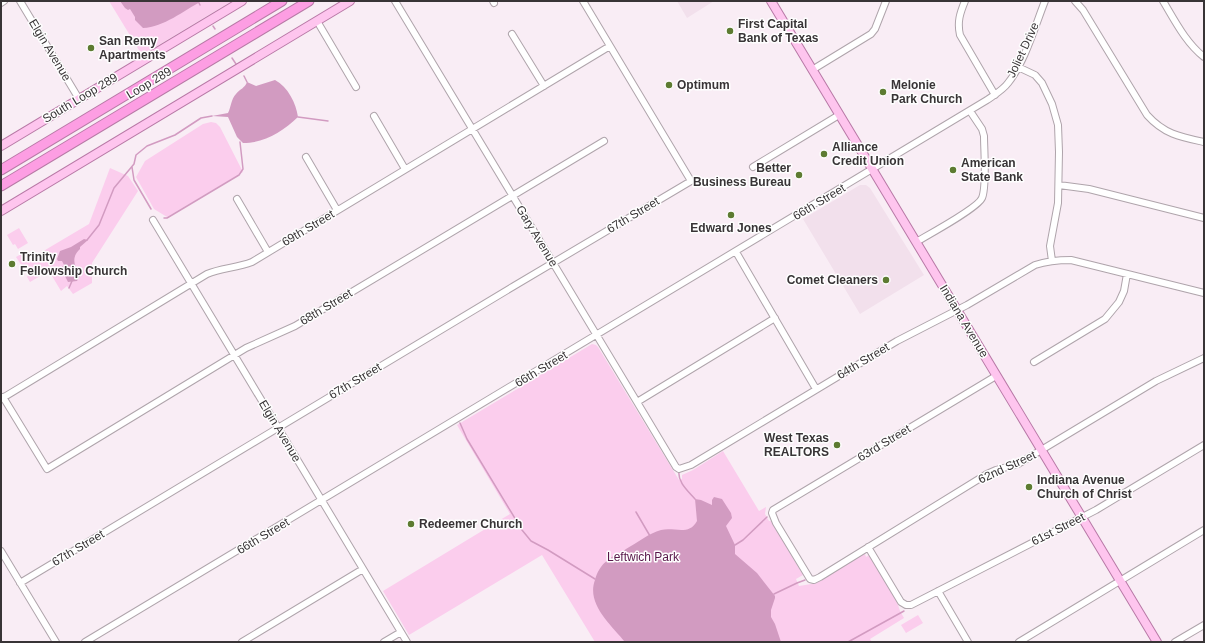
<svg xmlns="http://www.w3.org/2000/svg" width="1205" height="643" font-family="Arial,sans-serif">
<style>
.built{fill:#f2e0ec}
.green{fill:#fbcded}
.water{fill:#d29bc1}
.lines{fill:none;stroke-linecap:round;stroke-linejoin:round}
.stream{stroke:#d29bc1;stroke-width:1.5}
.minor-casing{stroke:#afa4ab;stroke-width:8}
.major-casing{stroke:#b879a6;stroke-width:10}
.highway-casing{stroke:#b879a6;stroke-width:11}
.minor{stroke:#fff;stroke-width:6}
.major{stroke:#fec5ee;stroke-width:8}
.highway{stroke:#fd9ee3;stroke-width:9}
.poi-dot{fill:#5d7b31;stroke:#fefefe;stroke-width:1.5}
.labels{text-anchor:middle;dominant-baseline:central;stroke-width:3;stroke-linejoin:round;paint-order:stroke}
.poi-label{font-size:12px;font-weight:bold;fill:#383436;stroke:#fefefe;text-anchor:start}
.street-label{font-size:12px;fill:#383436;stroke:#fefefe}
.park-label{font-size:12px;fill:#571749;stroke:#fefefe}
</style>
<rect width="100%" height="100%" fill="#f9edf5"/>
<path class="built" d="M 677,1 L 714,1 L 687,18 Z
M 860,185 L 866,185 L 870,188 L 924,275 L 860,314 L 803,219 Z"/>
<path class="green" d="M 109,1 L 232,1 L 142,55 Z
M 211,122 L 216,123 L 220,127 L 243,172 L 167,217 L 154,209 L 136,177 L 145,161 L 203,124 Z
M 110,168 L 128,176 L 138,191 L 92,263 L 92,283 L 73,294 L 67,286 L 61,291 L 49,271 L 30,282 L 27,277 L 28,275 L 16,257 L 25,252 L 30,259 L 89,224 Z
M 19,228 L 28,243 L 18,249 L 15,244 L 13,245 L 7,235 Z
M 592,344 L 596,345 L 598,347 L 679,480 L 682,479 L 682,475 L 693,470 L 723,451 L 759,511 L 766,507 L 765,514 L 769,521 L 771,521 L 803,575 L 796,579 L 799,586 L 817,583 L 861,555 L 865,554 L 866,557 L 869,555 L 897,602 L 900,611 L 904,618 L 870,639 L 872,642 L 595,642 L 542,555 L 409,635 L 383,591 L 510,514 L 457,425 Z
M 918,615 L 923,623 L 906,633 L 901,625 Z"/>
<path class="water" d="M 120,1 L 202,1 C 183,11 164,27 143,28 L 135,20 L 135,17 L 130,9 L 128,10 L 125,8 Z
M 275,80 C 288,87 296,103 298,117 C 282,132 265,143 243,143 L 237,137 L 228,117 L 212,116 L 228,113 C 231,107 231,99 236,94 C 240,89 245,88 247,82 L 256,86 Z
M 84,239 L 88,240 L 80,247 L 80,249 C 71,257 74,266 80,276 L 77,281 L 68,282 L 64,274 L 65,272 L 61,268 L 64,265 L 62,261 L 58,261 L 57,259 L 60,251 L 71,247 Z
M 714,497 L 722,499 L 731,513 L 732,518 L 726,526 L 735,545 L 735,554 L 757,573 L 775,596 L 775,598 L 771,610 L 771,617 L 775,624 L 781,642 L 625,642 C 611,625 586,604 595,580 C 597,572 601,565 608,560 C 613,555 621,553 626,549 C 637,543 649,533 661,530 C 675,527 689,536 697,521 L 695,499 L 701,500 L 712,505 L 712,500 Z"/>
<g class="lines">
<path class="stream" d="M 199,3 L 200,5
M 213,26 L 215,29
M 232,58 L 236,64
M 244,76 L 247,82
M 298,117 L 328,121
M 132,167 L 134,180 L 151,209
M 164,218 L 167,218 L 239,175 L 243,169 L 240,142
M 87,240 L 99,225 L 114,188 L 134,164 L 136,155 L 147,146 L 175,135 L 201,118 L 212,116
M 69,288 L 72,281
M 460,423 L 467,439 L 522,530 L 531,541 L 548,550 L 595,579
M 679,470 C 677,482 688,491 695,499
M 636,512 L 650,536
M 735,545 L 743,540 L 767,517
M 774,594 L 797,583 L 805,580
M 848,642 L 904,611"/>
<defs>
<path id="minor" d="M 20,1 L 79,99
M 395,1 L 637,402 L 676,467 L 679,469 L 691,465 L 897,341 L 967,305 L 1035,265 C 1047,261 1058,260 1071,260 L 1204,293
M 493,1 L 494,3
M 965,1 C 960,13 957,22 960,35 L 995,95
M 1075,1 L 1083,10 L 1147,115 C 1164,134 1180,137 1204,142
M 1163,1 C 1175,21 1186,43 1204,57
M 1,3 L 4,1
M 317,21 L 356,87
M 512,34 L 544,86
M 1018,67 L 1035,75 L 1042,83 L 1052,104 L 1058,125 L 1059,152 L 1058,203 L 1050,246 L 1052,261
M 812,70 L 871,34 L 875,29 L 886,1
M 374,116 L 405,169
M 306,157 L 337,210
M 753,167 L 839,115
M 1059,185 L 1089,189 L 1204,218
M 237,199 L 268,252
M 153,220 L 407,642
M 916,242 C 928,235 978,208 982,198 C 987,186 984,150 984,136 L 982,129 L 970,111
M 736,252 L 816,389
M 1034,362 L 1105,319 L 1119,302 L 1124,291 L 1127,274
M 996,376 L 773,510 L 772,513 L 776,523 L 810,579 L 814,580 L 820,577 L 987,474 L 996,470 L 1018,464 L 1156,381 L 1204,358
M 3,397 L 47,469 L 246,348 L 295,326 L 604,141
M 1,399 L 207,274 C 221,268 237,268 252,262 L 610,46
M 637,402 L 775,318
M 868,547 L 901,602 L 906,605 L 911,605 L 1096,510 L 1204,445
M 1,551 L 56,642
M 20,583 L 514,286 L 691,181 L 583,1
M 938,591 L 968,642
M 85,642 L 987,100 C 994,95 1003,90 1008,83 C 1025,62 1035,26 1045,1
M 242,642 L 363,569
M 384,642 L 401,632
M 1019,642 L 1204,530
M 1175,642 L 1204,625"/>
<path id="major" d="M 771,1 L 1157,642
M 1,146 L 242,1
M 1,211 L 350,1"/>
<path id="highway" d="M 1,170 L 282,1
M 1,186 L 309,1"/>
</defs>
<use href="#minor" class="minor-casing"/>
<use href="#major" class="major-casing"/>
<use href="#highway" class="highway-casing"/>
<use href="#minor" class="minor"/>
<use href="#major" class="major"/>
<use href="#highway" class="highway"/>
</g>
<g class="poi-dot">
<circle cx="730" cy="31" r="4"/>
<circle cx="91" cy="48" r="4"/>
<circle cx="669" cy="85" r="4"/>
<circle cx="883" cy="92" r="4"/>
<circle cx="824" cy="154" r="4"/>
<circle cx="953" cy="170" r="4"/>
<circle cx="799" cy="175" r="4"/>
<circle cx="731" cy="215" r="4"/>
<circle cx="12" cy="264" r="4"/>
<circle cx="886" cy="280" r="4"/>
<circle cx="837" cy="445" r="4"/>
<circle cx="1029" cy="487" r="4"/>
<circle cx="411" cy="524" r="4"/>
</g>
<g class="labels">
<g class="poi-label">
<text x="738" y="24">First Capital<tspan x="738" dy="14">Bank of Texas</tspan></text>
<text x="99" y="41">San Remy<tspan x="99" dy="14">Apartments</tspan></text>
<text x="677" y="85">Optimum</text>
<text x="891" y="85">Melonie<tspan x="891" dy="14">Park Church</tspan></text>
<text x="832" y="147">Alliance<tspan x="832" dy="14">Credit Union</tspan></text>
<text x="961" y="163">American<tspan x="961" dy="14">State Bank</tspan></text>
<text x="791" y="168" text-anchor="end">Better<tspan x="791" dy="14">Business Bureau</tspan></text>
<text x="731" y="228" text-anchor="middle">Edward Jones</text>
<text x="20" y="257">Trinity<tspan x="20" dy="14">Fellowship Church</tspan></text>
<text x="878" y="280" text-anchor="end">Comet Cleaners</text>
<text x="829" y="438" text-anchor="end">West Texas<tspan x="829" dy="14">REALTORS</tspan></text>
<text x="1037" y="480">Indiana Avenue<tspan x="1037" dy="14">Church of Christ</tspan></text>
<text x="419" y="524">Redeemer Church</text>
</g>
<g class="street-label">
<text transform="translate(50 50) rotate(59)">Elgin Avenue</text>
<text transform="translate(1023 50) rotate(-65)">Joliet Drive</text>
<text transform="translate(149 83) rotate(-31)">Loop 289</text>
<text transform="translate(80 98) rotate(-31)">South Loop 289</text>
<text transform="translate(819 202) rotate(-31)">66th Street</text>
<text transform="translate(633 215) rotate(-31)">67th Street</text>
<text transform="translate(308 228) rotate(-31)">69th Street</text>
<text transform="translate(537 236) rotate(59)">Gary Avenue</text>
<text transform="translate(326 307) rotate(-31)">68th Street</text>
<text transform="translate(964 321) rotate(59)">Indiana Avenue</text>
<text transform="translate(863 361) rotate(-31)">64th Street</text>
<text transform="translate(541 369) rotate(-31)">66th Street</text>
<text transform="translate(355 381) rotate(-31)">67th Street</text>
<text transform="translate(280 431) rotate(59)">Elgin Avenue</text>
<text transform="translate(884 443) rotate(-31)">63rd Street</text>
<text transform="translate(1007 467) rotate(-25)">62nd Street</text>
<text transform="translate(1058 529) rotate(-27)">61st Street</text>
<text transform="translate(263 536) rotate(-31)">66th Street</text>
<text transform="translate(78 548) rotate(-31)">67th Street</text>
</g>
<g class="park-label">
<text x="643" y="557">Leftwich Park</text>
</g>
</g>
<rect width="1205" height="643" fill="none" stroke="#383436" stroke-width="4"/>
</svg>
